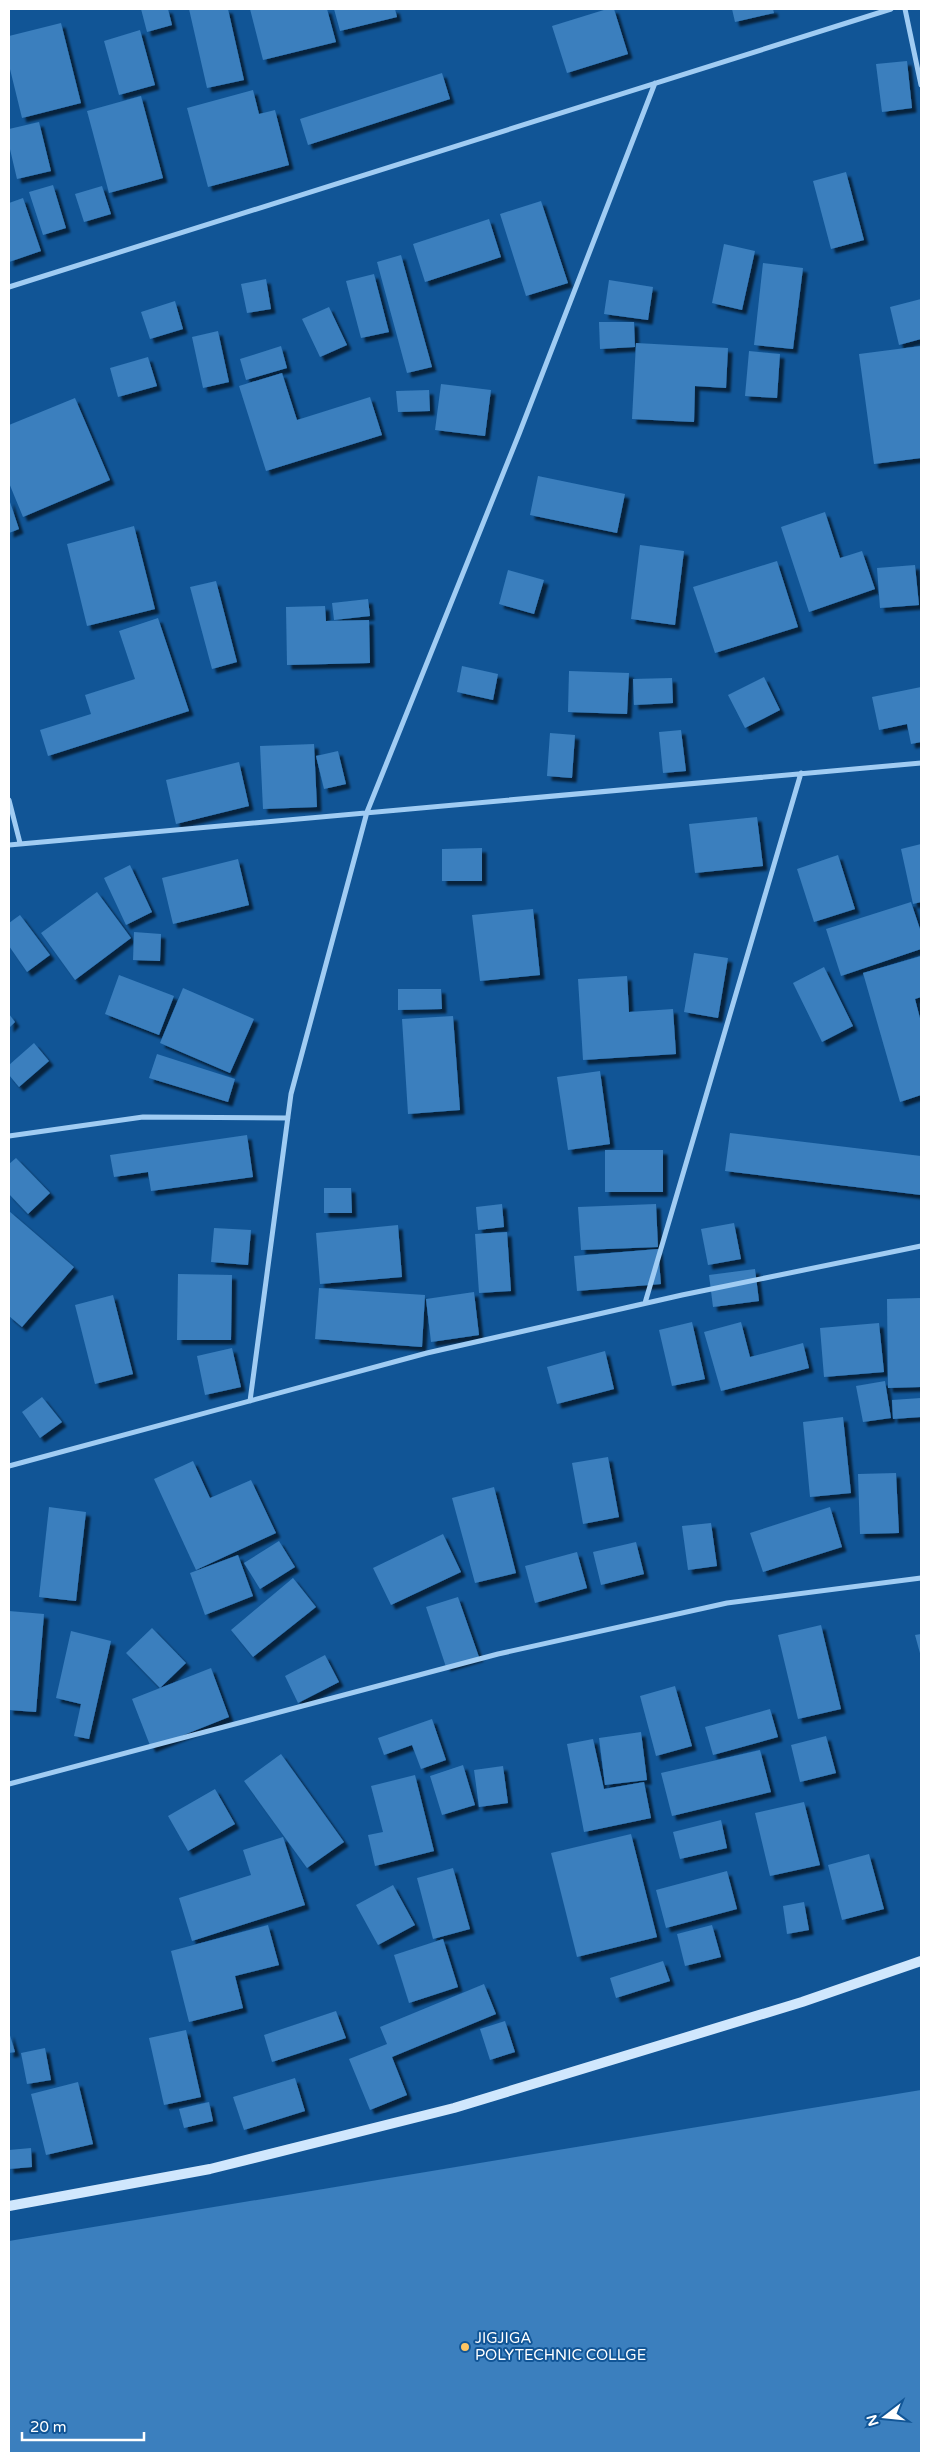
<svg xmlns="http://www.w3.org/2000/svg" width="930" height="2462" font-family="'Varela Round',sans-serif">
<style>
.building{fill:#3a7fbe;filter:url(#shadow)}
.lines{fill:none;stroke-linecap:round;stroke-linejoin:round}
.street{stroke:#a0ccf3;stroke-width:5}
.secondary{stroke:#d0e7fd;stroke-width:10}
.poi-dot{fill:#ffc663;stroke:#115596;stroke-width:2}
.labels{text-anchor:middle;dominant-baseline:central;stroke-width:4;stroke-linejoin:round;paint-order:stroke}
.poi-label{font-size:15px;fill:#fff;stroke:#115596;text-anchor:start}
</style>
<defs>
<filter id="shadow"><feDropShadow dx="4.5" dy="4.5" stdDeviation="1" flood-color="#0009"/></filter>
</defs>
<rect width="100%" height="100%" fill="#115596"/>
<path class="building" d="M 141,9 L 168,9 L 172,25 L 147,32 Z
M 189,9 L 228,9 L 244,80 L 207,88 Z
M 250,9 L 327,9 L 336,42 L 263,60 Z
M 334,9 L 395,9 L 397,17 L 340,31 Z
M 607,9 L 614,9 L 628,54 L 567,73 L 552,26 Z
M 732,9 L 773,9 L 774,13 L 735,22 Z
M 61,23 L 81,103 L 22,118 L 9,65 L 9,36 Z
M 140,30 L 155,85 L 119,95 L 104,41 Z
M 907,61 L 912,108 L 882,112 L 876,64 Z
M 442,73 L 450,99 L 308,145 L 300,119 Z
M 253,90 L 259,114 L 275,110 L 289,165 L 208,187 L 187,108 Z
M 141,96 L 163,178 L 109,193 L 87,111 Z
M 39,122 L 51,171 L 17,179 L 9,145 L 9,129 Z
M 846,172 L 864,240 L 831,249 L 813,181 Z
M 53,185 L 66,228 L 43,235 L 29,192 Z
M 102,186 L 111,214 L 84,222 L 75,194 Z
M 23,198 L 41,251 L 9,262 L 9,203 Z
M 541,201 L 568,283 L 526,296 L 500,214 Z
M 489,219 L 501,257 L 425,282 L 413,244 Z
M 724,244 L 755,251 L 742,310 L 712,303 Z
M 401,255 L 432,367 L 407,373 L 377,262 Z
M 763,263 L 803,268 L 793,349 L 754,345 Z
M 374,274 L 389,332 L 361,338 L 346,281 Z
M 266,279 L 271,309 L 247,313 L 241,284 Z
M 609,280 L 653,287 L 648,320 L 604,314 Z
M 921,299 L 921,339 L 899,345 L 890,307 Z
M 175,301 L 183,329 L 150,339 L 141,312 Z
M 329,307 L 347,345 L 320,357 L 302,319 Z
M 599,322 L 634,322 L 635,347 L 600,349 Z
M 218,331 L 229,382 L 203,388 L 192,337 Z
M 636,343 L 728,348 L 726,388 L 695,386 L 694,422 L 632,419 Z
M 281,346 L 287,368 L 246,380 L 240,359 Z
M 921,346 L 921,458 L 874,464 L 859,354 Z
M 749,351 L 780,354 L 777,398 L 745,396 Z
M 148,357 L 157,386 L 118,397 L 110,368 Z
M 282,373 L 297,420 L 370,397 L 382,435 L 266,471 L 239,386 Z
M 441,384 L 491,390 L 485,436 L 435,430 Z
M 429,390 L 430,411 L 398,412 L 396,391 Z
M 75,398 L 110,480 L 23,517 L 9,483 L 9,425 Z
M 538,476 L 625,494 L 617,533 L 530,515 Z
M 9,499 L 19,529 L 9,533 Z
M 825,512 L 840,558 L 862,551 L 875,589 L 809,612 L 781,527 Z
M 134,526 L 155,609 L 87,626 L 67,544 Z
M 640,545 L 684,551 L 675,625 L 631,619 Z
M 777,561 L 798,627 L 715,653 L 693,587 Z
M 915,565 L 919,605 L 880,608 L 877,568 Z
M 508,570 L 544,580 L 534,614 L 499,604 Z
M 216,581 L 237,662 L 212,669 L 190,587 Z
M 368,599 L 370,616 L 334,620 L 332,603 Z
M 325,606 L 326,621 L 369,620 L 370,663 L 287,665 L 286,607 Z
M 158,618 L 189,711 L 48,756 L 40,730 L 91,714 L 85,695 L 135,679 L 119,631 Z
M 462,666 L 498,674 L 493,700 L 457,692 Z
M 569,671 L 629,673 L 627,714 L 568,712 Z
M 764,677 L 780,710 L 745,728 L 728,695 Z
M 672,678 L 673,703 L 634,705 L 633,679 Z
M 921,687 L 921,742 L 911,744 L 907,724 L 879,730 L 872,697 Z
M 681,730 L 686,771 L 663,773 L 659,732 Z
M 550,733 L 575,735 L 572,778 L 547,776 Z
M 314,744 L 317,807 L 263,809 L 260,746 Z
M 338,751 L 346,784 L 324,789 L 316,756 Z
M 239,762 L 249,806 L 176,824 L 166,780 Z
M 757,817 L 763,866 L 695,873 L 689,824 Z
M 921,844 L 921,902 L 913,904 L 901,849 Z
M 482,848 L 482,881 L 442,881 L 442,849 Z
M 838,855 L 855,909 L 814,922 L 797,869 Z
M 238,859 L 249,905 L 173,924 L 162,878 Z
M 130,865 L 152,912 L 126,925 L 104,878 Z
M 97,892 L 131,938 L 75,980 L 41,933 Z
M 911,902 L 921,932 L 921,949 L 841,976 L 826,929 Z
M 533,909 L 540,975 L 480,981 L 472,915 Z
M 20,915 L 50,955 L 27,972 L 9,946 L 9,923 Z
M 134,932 L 161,934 L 160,961 L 133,960 Z
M 694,953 L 728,958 L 718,1018 L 684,1012 Z
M 921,956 L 921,997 L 915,999 L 921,1022 L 921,1095 L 900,1102 L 863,973 Z
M 824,967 L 853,1026 L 822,1042 L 793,983 Z
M 119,975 L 174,996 L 159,1035 L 105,1014 Z
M 627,976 L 629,1012 L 673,1009 L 676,1054 L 583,1060 L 578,979 Z
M 183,988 L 254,1019 L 230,1073 L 160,1043 Z
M 398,989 L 441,989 L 442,1009 L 398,1010 Z
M 9,1014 L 15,1022 L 9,1028 Z
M 453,1016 L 460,1110 L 408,1114 L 402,1019 Z
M 34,1043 L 49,1061 L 19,1087 L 9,1075 L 9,1065 Z
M 157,1054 L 235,1079 L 228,1102 L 149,1078 Z
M 600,1071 L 610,1144 L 568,1150 L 557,1077 Z
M 730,1133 L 921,1156 L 921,1195 L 725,1171 Z
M 247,1135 L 253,1177 L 151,1191 L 148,1172 L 114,1177 L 110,1155 Z
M 605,1150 L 663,1150 L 663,1192 L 605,1192 Z
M 16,1158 L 50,1193 L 28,1214 L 9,1194 L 9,1164 Z
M 324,1188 L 351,1188 L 352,1213 L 324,1213 Z
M 502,1204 L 504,1227 L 478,1230 L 476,1207 Z
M 656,1204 L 658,1247 L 581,1250 L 578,1207 Z
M 9,1211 L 74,1267 L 22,1327 L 9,1316 Z
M 734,1223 L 741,1259 L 708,1265 L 701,1229 Z
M 398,1225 L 402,1277 L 320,1284 L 316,1233 Z
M 214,1228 L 251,1230 L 248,1265 L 211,1262 Z
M 507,1232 L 511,1291 L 479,1293 L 475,1234 Z
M 658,1249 L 661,1284 L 577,1291 L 574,1256 Z
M 755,1269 L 759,1301 L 713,1307 L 709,1275 Z
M 178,1274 L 232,1275 L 231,1340 L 177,1340 Z
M 319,1288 L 425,1295 L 422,1347 L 315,1339 Z
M 474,1292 L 479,1335 L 431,1342 L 426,1299 Z
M 113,1295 L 133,1374 L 95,1384 L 75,1305 Z
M 921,1298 L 921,1387 L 888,1388 L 887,1299 Z
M 692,1322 L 705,1379 L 672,1386 L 659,1330 Z
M 741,1322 L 750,1357 L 803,1343 L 809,1368 L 721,1391 L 704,1332 Z
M 879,1323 L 884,1372 L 824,1377 L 820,1328 Z
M 232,1348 L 241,1387 L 205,1395 L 197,1356 Z
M 605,1351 L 614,1389 L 557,1404 L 547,1367 Z
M 885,1381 L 891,1418 L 863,1422 L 856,1386 Z
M 42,1397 L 62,1422 L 40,1438 L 22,1412 Z
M 921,1398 L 921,1417 L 893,1419 L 892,1400 Z
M 843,1417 L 851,1493 L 810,1497 L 803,1422 Z
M 608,1457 L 619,1517 L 583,1524 L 572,1463 Z
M 193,1461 L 210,1498 L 251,1480 L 276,1533 L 196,1570 L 154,1479 Z
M 896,1473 L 899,1533 L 860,1534 L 858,1474 Z
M 494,1487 L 516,1573 L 475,1583 L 452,1498 Z
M 49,1507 L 86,1512 L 76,1601 L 39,1597 Z
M 830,1507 L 842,1547 L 763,1572 L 750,1533 Z
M 711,1523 L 717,1566 L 688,1570 L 682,1526 Z
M 443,1534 L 461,1572 L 391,1605 L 373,1568 Z
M 279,1541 L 295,1567 L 260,1589 L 244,1563 Z
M 636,1542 L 644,1574 L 601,1585 L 593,1552 Z
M 577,1552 L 587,1588 L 535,1603 L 525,1566 Z
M 238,1555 L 253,1596 L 205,1615 L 190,1573 Z
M 293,1578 L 316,1607 L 253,1657 L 231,1630 Z
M 458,1597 L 479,1657 L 446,1667 L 426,1607 Z
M 9,1611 L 44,1614 L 36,1712 L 9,1710 Z
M 821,1625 L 841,1709 L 798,1719 L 778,1635 Z
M 152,1628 L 186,1663 L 160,1688 L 211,1668 L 229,1717 L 151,1748 L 132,1699 L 160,1688 L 126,1653 Z
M 71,1631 L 111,1641 L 89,1739 L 74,1736 L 81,1704 L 56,1698 Z
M 921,1634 L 921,1657 L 915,1635 Z
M 325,1655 L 339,1682 L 298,1703 L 285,1676 Z
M 675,1686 L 692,1746 L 656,1756 L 640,1696 Z
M 770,1709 L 778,1737 L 713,1755 L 705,1727 Z
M 432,1719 L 446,1760 L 421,1769 L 412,1745 L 384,1755 L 378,1738 Z
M 641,1732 L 647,1780 L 605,1785 L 599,1738 Z
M 826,1736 L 836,1773 L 800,1782 L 791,1745 Z
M 593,1739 L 604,1789 L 644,1782 L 651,1818 L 584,1832 L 567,1744 Z
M 760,1750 L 771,1792 L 672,1816 L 661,1773 Z
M 281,1754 L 344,1842 L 307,1868 L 244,1781 Z
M 463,1765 L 475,1805 L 442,1815 L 430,1776 Z
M 503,1766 L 508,1803 L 479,1807 L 474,1770 Z
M 415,1775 L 434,1851 L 375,1866 L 368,1835 L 383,1832 L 371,1786 Z
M 215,1789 L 235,1824 L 188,1851 L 168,1816 Z
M 804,1802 L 820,1865 L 770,1876 L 755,1813 Z
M 721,1820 L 727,1848 L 680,1859 L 673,1832 Z
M 631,1834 L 657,1937 L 577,1957 L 551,1853 Z
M 283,1837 L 305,1905 L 192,1941 L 179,1898 L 251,1875 L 243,1850 Z
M 869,1854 L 884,1909 L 842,1920 L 828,1865 Z
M 453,1868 L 470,1929 L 433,1939 L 417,1878 Z
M 727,1871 L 737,1909 L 666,1928 L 656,1890 Z
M 393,1885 L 415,1925 L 378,1945 L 356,1905 Z
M 804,1902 L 809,1930 L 787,1934 L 783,1906 Z
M 268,1925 L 279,1965 L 235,1976 L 243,2008 L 189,2022 L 171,1951 Z
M 712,1925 L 721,1957 L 685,1966 L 677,1934 Z
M 443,1939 L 458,1987 L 409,2003 L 394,1955 Z
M 663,1961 L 670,1981 L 616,1998 L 610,1978 Z
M 484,1984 L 496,2014 L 392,2057 L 407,2095 L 370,2110 L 349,2059 L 387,2044 L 380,2027 Z
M 336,2011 L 346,2038 L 272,2062 L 264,2035 Z
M 505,2021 L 515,2052 L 490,2060 L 480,2029 Z
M 186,2030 L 201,2097 L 164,2105 L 149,2038 Z
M 9,2032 L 15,2052 L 9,2053 Z
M 45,2048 L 51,2080 L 27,2084 L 21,2053 Z
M 295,2078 L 305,2111 L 244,2130 L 233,2097 Z
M 78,2082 L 93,2144 L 46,2155 L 31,2094 Z
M 921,2090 L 921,2453 L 9,2453 L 9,2241 Z
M 209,2102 L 213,2121 L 184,2128 L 179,2109 Z
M 31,2148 L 32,2167 L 9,2169 L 9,2150 Z"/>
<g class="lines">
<path class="street" d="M 905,9 L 921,85
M 9,287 L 891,9
M 9,800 L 20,843
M 9,845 L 921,763
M 9,1136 L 143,1117 L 288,1118
M 645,1303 L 801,773
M 250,1401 L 291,1094 L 367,812 L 519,434 L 655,83
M 9,1466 L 427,1353 L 682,1295 L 921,1246
M 9,1784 L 498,1654 L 727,1603 L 921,1578"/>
<path class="secondary" d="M 9,2206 L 210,2169 L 454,2108 L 802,2002 L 921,1961"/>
</g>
<circle class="poi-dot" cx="465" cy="2347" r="5"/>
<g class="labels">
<g class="poi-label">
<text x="475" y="2338">JIGJIGA<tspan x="475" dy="17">POLYTECHNIC COLLGE</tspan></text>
</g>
</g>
<rect width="930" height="2462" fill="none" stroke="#ffffff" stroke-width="20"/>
<g transform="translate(885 2417) rotate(254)" stroke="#115596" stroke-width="4" paint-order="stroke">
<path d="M0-4L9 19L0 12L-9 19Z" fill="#ffffff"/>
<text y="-8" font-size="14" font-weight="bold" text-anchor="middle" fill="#ffffff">N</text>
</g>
<path d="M22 2432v8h122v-8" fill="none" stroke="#ffffff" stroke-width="2.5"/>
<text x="30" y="2432" font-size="15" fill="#ffffff" stroke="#115596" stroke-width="4" paint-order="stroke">20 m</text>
</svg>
